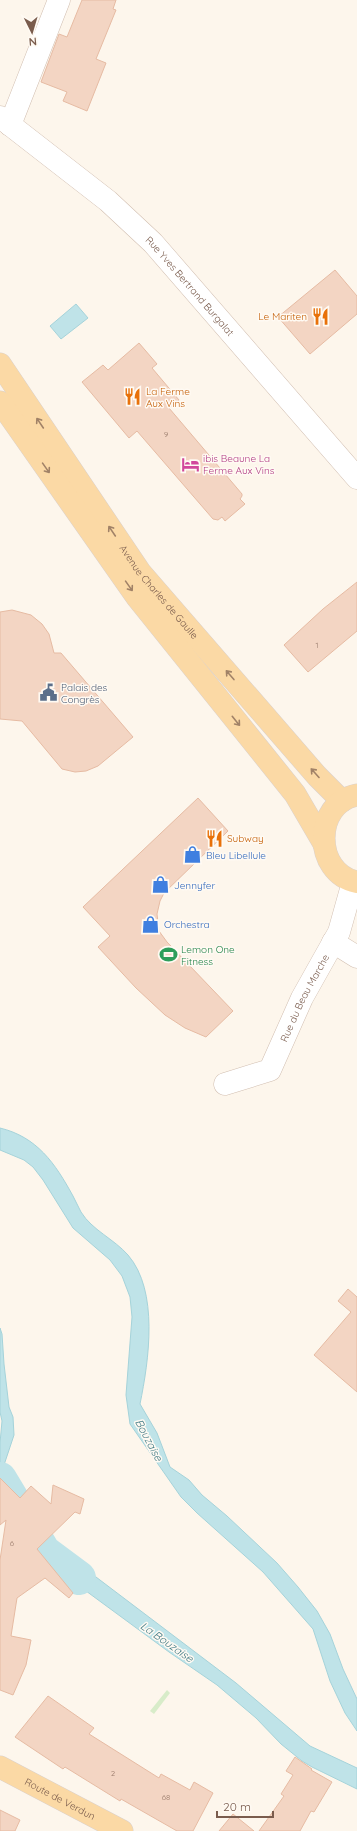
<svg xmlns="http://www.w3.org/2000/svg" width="357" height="1831" font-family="Quicksand,sans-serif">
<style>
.green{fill:#d8ecc9}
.water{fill:#bfe3e8;stroke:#a5d3da}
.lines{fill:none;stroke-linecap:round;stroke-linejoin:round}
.river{stroke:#bfe3e8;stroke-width:34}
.building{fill:#f3d5c3;stroke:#e6bba3}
.minor-casing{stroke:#d1beb0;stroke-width:23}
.major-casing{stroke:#dad1cd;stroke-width:23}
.minor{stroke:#fff;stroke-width:22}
.major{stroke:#fbd9a5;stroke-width:22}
.oneway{stroke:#a18267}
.labels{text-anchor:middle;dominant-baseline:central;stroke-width:3;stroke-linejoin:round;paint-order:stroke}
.number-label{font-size:8px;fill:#987a6a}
.street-label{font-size:10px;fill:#7a5c4d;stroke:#fffaf3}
.food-label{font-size:10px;fill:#c56008;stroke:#fffaf3;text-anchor:start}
.hotel-label{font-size:10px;fill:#b23c85;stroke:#fffaf3;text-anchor:start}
.service-label{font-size:10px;fill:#4e5e75;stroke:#fffaf3;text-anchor:start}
.shop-label{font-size:10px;fill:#366cbe;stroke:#fffaf3;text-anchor:start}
.leisure-label{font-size:10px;fill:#27864d;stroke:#fffaf3;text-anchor:start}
.water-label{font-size:11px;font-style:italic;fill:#437c86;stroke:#fffaf3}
</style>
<rect width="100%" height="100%" fill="#fdf6ec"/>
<path class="green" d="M 167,1690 L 170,1693 L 154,1714 L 150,1711 Z"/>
<path class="water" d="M 76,304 L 88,318 L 61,339 L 50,326 Z
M 0,1128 C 37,1137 55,1163 73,1196 C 76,1201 78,1207 81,1212 C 92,1230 114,1239 128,1255 C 159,1291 149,1360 140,1404 L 157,1433 L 170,1467 L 189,1480 L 202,1495 L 227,1516 L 277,1563 L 298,1587 L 317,1611 L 330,1634 L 343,1669 L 357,1699 L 357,1731 L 345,1713 L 330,1681 L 313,1629 L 263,1572 L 197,1513 L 181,1497 L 130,1424 L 126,1395 L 132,1317 L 130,1297 L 122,1276 L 110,1260 L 73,1228 L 43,1180 L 33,1167 L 24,1160 L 0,1150 Z
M 0,1328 L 2,1334 L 4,1364 L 9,1407 L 13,1417 L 14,1435 L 2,1471 L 3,1481 L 0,1483 L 0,1443 L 2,1421 L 0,1412 Z
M 48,1544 L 75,1565 L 96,1577 L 236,1683 L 310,1746 L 357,1768 L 357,1789 L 312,1767 L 302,1761 L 281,1744 L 256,1718 L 217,1685 L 169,1652 L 52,1566 L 40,1551 Z"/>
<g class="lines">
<path class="river" d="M 0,1479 L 44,1552 L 79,1578"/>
</g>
<path class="building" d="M 82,0 L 116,0 L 113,9 L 116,10 L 96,59 L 106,63 L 87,111 L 63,101 L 67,92 L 41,82 L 59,34 L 67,37 Z
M 335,270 L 357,296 L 357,314 L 310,354 L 278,317 Z
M 139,343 L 157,364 L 152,368 L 179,400 L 169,408 L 242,494 L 242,496 L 240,499 L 245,504 L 225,521 L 222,517 L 218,520 L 213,519 L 137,431 L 129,438 L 82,382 L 103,365 L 108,370 Z
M 357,582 L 357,631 L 308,672 L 284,645 L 323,609 Z
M 12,610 L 31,615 L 42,624 L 49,634 L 54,653 L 61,653 L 133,737 L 98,766 L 86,771 L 75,772 L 62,769 L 22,721 L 0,719 L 0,612 Z
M 198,798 L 228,831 L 164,893 L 160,901 L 157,914 L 159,931 L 167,942 L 233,1011 L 206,1037 L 185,1028 L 165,1015 L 136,988 L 98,947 L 110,936 L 83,907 Z
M 348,1289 L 357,1297 L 357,1392 L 314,1355 L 351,1312 L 338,1301 Z
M 0,1478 L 20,1498 L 31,1486 L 51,1504 L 53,1485 L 84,1499 L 80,1514 L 75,1512 L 37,1549 L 73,1593 L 69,1598 L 45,1578 L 17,1598 L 11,1636 L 31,1640 L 26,1665 L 13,1695 L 0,1690 L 0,1560 L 6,1520 L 0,1525 Z
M 48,1696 L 94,1728 L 89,1734 L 159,1778 L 161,1774 L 190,1790 L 194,1782 L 213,1793 L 193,1831 L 177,1831 L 121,1799 L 120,1801 L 65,1767 L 63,1769 L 15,1737 Z
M 295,1757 L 312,1769 L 311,1770 L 332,1782 L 314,1812 L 311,1811 L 300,1831 L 259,1831 L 284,1796 L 281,1794 L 293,1775 L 286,1771 Z
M 0,1810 L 20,1820 L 15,1831 L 0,1831 Z
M 233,1814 L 254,1831 L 219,1831 Z"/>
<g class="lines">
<defs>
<g id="minor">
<path id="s1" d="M 0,117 L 108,201 L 153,243 L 357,478"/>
<path d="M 10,125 L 59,0"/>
<path d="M 333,942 L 357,957"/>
<path id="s2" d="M 225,1084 L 270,1070 L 302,998 L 339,932 L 353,882"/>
</g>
<g id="major">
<path id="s3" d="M 0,364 L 140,572 L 317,776 L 342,801"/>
<path d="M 0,402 L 136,596 L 295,794 L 323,842"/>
<path d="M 357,795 C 313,803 313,873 357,882"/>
<path id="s4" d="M 0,1767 L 122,1831"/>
</g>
</defs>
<use href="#minor" class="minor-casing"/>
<use href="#major" class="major-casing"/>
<use href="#minor" class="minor"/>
<use href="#major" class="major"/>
</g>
<defs><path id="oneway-shaft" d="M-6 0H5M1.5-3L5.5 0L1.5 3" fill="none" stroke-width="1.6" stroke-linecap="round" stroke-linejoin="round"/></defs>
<g class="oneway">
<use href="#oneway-shaft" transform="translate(40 423) rotate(-124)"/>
<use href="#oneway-shaft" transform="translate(46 468) rotate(55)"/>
<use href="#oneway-shaft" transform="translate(112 531) rotate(-124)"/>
<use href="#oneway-shaft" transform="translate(129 586) rotate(55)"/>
<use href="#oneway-shaft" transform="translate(230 675) rotate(-131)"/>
<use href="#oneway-shaft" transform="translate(236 721) rotate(51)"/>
<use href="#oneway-shaft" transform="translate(315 773) rotate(-132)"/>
</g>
<defs>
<symbol id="restaurant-bare" viewBox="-9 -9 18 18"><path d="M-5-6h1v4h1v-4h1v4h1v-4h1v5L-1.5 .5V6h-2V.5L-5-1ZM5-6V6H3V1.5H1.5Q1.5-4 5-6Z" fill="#e8710a" stroke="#fffaf3" stroke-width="2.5" paint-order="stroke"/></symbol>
<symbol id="hotel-bare" viewBox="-9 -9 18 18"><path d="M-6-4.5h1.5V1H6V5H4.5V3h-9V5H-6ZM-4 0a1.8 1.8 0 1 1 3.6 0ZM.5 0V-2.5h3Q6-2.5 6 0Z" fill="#d1479c" stroke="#fffaf3" stroke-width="2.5" paint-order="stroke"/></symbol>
<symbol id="civic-bare" viewBox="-9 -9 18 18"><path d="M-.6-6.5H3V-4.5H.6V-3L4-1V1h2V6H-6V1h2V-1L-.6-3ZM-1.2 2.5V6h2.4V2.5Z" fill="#5c6f8a" stroke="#fffaf3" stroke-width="2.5" paint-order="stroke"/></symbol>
<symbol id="shop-bare" viewBox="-9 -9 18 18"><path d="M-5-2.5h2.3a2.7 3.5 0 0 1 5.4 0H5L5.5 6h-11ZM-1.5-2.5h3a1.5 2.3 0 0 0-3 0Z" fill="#3f7fe0" stroke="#fffaf3" stroke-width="2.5" paint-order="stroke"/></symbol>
<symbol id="stadium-bare" viewBox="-9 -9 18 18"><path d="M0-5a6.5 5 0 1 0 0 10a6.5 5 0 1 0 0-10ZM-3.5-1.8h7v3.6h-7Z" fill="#2e9e5b" stroke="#fffaf3" stroke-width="2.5" paint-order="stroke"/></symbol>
</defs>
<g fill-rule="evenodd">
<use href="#restaurant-bare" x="308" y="304" width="25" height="25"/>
<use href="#restaurant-bare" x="120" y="384" width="25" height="25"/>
<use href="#hotel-bare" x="178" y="452" width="25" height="25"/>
<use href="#civic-bare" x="36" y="680" width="25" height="25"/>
<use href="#restaurant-bare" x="202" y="826" width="25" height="25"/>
<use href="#shop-bare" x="180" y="842" width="25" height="25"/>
<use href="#shop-bare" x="148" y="872" width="25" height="25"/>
<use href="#shop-bare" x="138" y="912" width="25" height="25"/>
<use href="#stadium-bare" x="156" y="942" width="25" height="25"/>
</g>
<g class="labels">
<g class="number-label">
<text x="166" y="434">9</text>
<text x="317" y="645">1</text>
<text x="12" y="1543">6</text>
<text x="113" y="1773">2</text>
<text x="166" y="1797">68</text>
</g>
<g class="street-label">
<text stroke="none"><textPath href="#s1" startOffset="255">Rue Yves Bertrand Burgalat</textPath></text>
<text stroke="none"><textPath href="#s3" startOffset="278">Avenue Charles de Gaulle</textPath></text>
<text stroke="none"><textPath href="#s2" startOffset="127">Rue du Beau Marche</textPath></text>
<text stroke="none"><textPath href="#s4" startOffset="68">Route de Verdun</textPath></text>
</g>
<g class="food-label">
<text x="307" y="316" text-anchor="end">Le Mariten</text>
<text x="146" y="391">La Ferme<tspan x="146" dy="12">Aux Vins</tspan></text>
<text x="227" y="838">Subway</text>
</g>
<g class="hotel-label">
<text x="203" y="458">ibis Beaune La<tspan x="203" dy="12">Ferme Aux Vins</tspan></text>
</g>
<g class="service-label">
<text x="61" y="687">Palais des<tspan x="61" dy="12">Congrès</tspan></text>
</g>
<g class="shop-label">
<text x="206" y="855">Bleu Libellule</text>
<text x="174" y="885">Jennyfer</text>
<text x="164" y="924">Orchestra</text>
</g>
<g class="leisure-label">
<text x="181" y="949">Lemon One<tspan x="181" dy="12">Fitness</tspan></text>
</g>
<g class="water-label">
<text transform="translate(149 1440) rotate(62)">Bouzaise</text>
<text transform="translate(167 1642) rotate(35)">La Bouzaise</text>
</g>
</g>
<g transform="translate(32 32) rotate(175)" stroke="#fffaf3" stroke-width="3" paint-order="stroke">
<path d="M0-3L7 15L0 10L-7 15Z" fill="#7a5c4d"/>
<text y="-6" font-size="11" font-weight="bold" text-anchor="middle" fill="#7a5c4d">N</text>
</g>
<path d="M217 1811v6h56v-6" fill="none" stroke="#7a5c4d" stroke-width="2"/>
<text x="223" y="1811" font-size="12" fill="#7a5c4d" stroke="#fffaf3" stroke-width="3" paint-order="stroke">20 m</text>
</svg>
